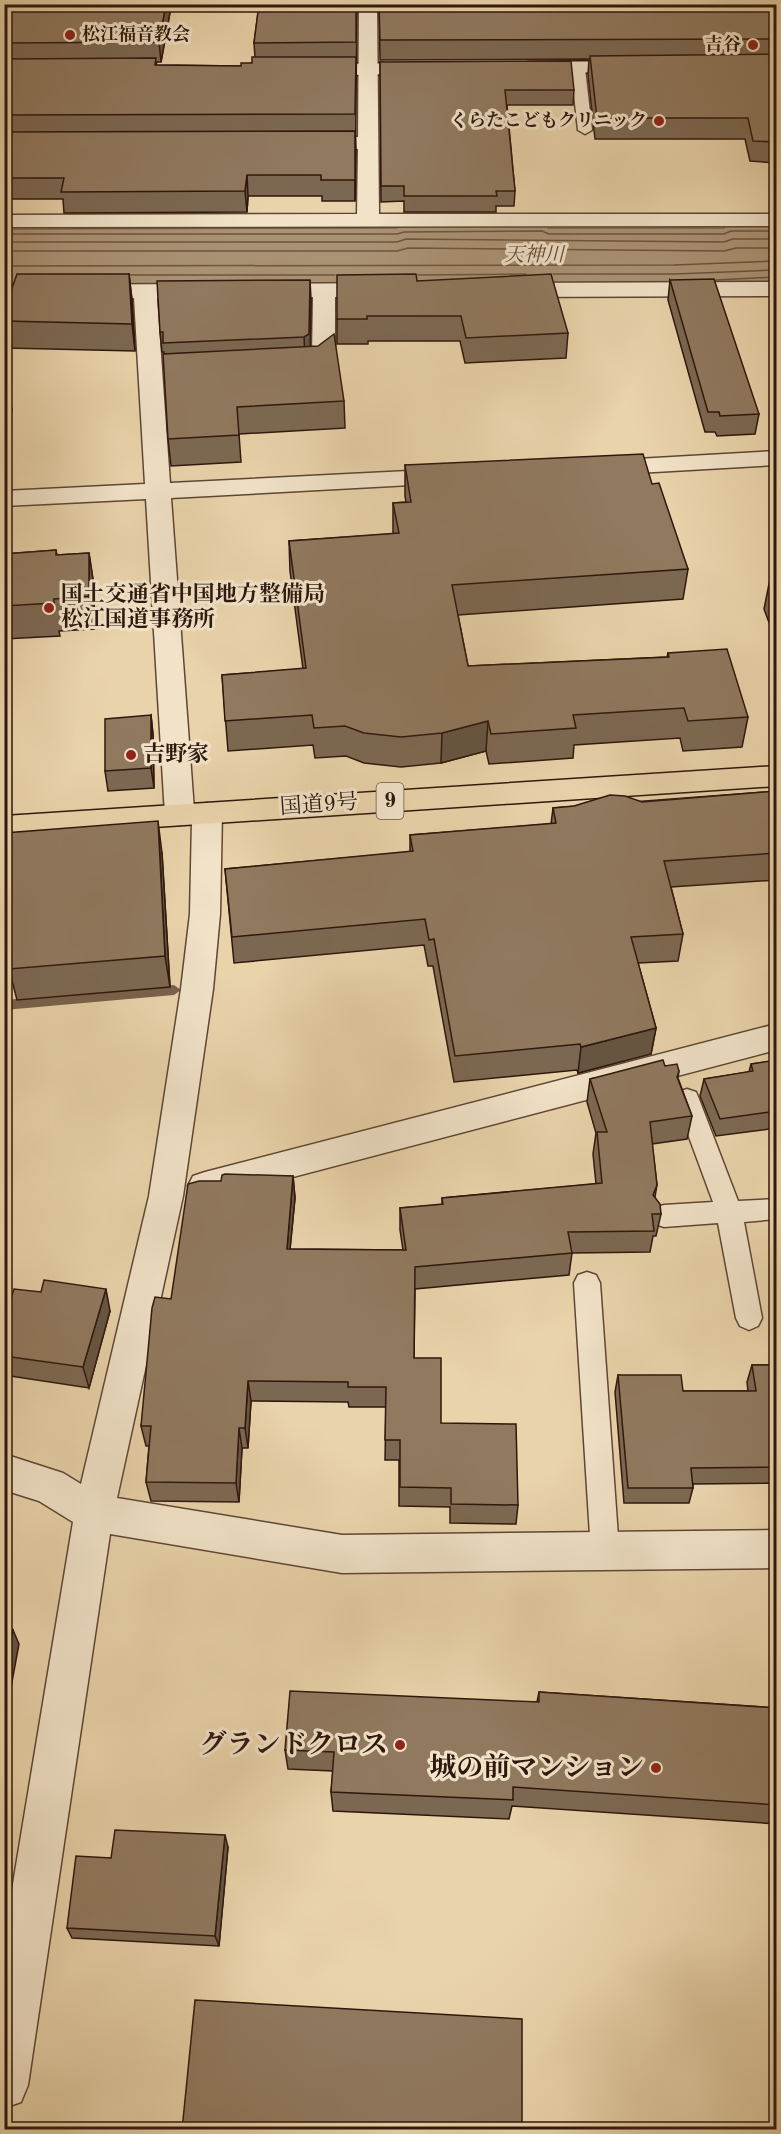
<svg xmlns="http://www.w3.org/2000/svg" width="781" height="2134" font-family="'Old Standard TT','Noto Serif JP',serif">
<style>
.water{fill:#aa9375;stroke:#79614b;stroke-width:1.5}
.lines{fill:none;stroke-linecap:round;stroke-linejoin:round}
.shore{stroke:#6c5541;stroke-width:1.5}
.stream{fill:#79614b;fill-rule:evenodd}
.lane-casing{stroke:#5e4634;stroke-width:3}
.street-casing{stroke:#5e4634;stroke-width:3}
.secondary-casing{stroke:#2f170d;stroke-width:3}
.highway-casing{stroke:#2f170d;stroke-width:3}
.lane{fill:#f1e2c8;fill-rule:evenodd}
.street{fill:#f1e2c8;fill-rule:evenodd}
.secondary{fill:#f1e2c8;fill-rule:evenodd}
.highway{fill:#e9d3aa;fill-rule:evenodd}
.wall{fill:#7c6852;stroke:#2f170d;stroke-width:1.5}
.shaded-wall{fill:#655542;stroke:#2f170d;stroke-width:1.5}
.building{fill:#90795f;stroke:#2f170d;stroke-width:1.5}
.poi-dot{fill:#8f2418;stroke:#f1e2c8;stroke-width:2}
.labels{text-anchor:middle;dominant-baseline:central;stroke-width:6;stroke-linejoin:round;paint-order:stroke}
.far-poi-label{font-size:18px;font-weight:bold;fill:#2f170d;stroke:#f1e2c8;text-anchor:end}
.far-water-label{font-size:20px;font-style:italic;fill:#604937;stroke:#f1e2c8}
.shield{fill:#f1e2c8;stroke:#695445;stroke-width:1.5}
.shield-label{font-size:21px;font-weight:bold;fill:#2f170d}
.poi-label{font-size:22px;font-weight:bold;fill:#2f170d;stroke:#f1e2c8;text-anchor:start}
.street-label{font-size:22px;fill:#2f170d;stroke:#f1e2c8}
.near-poi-label{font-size:27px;font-weight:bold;fill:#2f170d;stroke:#f1e2c8;text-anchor:end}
</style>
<rect width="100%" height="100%" fill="#e9d3aa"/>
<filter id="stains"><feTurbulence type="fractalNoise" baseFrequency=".00333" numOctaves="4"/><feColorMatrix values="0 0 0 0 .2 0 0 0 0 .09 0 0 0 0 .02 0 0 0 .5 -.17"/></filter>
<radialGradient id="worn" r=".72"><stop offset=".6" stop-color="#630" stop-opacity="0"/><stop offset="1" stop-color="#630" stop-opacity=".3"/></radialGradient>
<path class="water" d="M 547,225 L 548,228 L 724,228 L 726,225 L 776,226 L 776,283 L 675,287 L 5,288 L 4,229 L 397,228 L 402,226 Z"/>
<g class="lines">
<path class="shore" d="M 4,234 L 397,234 L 404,232 L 542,231 L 549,234 L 724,234 L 731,231 L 776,231
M 4,242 L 397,242 L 406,239 L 724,242 L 733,239 L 776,239
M 4,251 L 397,251 L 408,248 L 724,251 L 736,248 L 776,248
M 4,266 L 674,265 L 776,261
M 553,274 L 675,274 L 776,270
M 130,275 L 335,275
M 418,275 L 526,274
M 716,280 L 776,277"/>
<path class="stream" d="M 174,985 L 181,990 L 174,995 L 4,1010 L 4,1000 Z"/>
<defs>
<path id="lane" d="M 578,64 L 585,68 L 592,130 L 585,134 L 578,130 L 571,68 Z
M 687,1089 L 696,1092 L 699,1099 L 738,1201 L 776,1199 L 776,1219 L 744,1222 L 762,1318 L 758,1326 L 749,1330 L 740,1326 L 736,1318 L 718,1223 L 664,1227 L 655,1224 L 651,1216 L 655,1208 L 664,1205 L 713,1202 L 675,1099 L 678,1092 Z
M 587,1272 L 596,1275 L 600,1283 L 619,1551 L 615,1561 L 605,1565 L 595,1561 L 591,1551 L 574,1283 L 578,1275 Z"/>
<path id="street" d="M 359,4 L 377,4 L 379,214 L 776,214 L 776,226 L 4,227 L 4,215 L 357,214 L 358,149 L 312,149 L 305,147 L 302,143 L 305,139 L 312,137 L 358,137 Z
M 776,282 L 776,296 L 510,297 L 502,295 L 499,290 L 502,285 L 510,283 Z
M 381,283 L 389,285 L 392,290 L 389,295 L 335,297 L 335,358 C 324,373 306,375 289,371 L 285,366 L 289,361 L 306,359 L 312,355 L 313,297 L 264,298 L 256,296 L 253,291 L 256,286 L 264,284 Z
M 204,284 L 212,286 L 215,291 L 212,296 L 157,298 L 170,483 L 448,469 L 457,471 L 460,476 L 457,481 L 448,483 L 171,498 L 194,810 L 197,806 L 207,803 L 217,806 L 222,813 L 220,914 L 213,989 L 183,1196 L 117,1498 L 342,1535 L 776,1530 L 776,1568 L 342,1573 L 110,1534 L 28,2085 L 21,2102 L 4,2108 L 4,1938 L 73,1522 L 39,1501 L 4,1490 L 4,1454 L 63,1473 L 81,1484 L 149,1196 L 181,989 L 190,914 L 192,819 L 190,822 L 180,825 L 170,822 L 165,815 L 146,499 L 4,506 L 4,491 L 145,484 L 134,298 L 4,299 L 4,285 Z
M 776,451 L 776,465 L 602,475 L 593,473 L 590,468 L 593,463 L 602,461 Z
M 776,1024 L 776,1050 L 205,1200 L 193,1196 L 188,1186 L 193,1176 L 205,1172 Z"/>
<path id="secondary" d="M 633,61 L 640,63 L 642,67 L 640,71 L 528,74 L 521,72 L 518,68 L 521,64 L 528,62 Z
M 426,63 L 433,65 L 436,69 L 433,73 L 312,76 L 305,74 L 302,70 L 305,66 L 312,64 Z"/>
<path id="highway" d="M 776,766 L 776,786 L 4,837 L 4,816 Z"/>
</defs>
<use href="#lane" class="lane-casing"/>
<use href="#street" class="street-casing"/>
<use href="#secondary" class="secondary-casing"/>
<use href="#highway" class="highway-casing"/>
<use href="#lane" class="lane"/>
<use href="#street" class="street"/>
<use href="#secondary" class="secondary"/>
<use href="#highway" class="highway"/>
</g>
<path class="wall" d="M 4,4 L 171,7 L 161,62 L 156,62 L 157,65 L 241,66 L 252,63 L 255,57 L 254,43 L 259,5 L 238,4 L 357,4 L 355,201 L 322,201 L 322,196 L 248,196 L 247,212 L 64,213 L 63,199 L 4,199 Z
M 379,4 L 777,4 L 777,163 L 750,161 L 745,139 L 595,139 L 588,75 L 589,59 L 380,60 Z
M 380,62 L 574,90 L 573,105 L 507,105 L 515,191 L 514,206 L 496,206 L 496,212 L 404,212 L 404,201 L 381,202 Z
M 129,274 L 132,300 L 135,351 L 6,348 L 4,339 L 4,311 Z
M 670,280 L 759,414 L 755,434 L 717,436 L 715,432 L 705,432 L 668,300 Z
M 417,281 L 568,333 L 566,358 L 465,363 L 460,341 L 368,341 L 368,344 L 337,344 L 337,319 Z
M 311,299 L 310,347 L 344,401 L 345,428 L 239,434 L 241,462 L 171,466 L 168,439 L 164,354 L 164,352 L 162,352 L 160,332 Z
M 405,465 L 652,484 L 688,569 L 683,599 L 458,615 L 468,666 L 667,657 L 668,653 L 748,717 L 742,747 L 683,751 L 680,738 L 574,745 L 573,758 L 489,764 L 486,751 L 441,763 L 401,767 L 364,763 L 346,756 L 315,758 L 313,745 L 228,751 L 222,675 L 303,669 L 290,571 L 289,541 L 393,534 L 393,503 L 406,502 L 405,496 Z
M 56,550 L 57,555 L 89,553 L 94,586 L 94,629 L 59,631 L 60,636 L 4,639 L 4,554 Z
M 770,579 L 777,579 L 777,644 L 764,609 Z
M 4,711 L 7,711 L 11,731 L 7,788 L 4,788 Z
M 151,715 L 153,735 L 154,788 L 108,791 L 105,771 Z
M 777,791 L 777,880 L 671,887 L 683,934 L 678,961 L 638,963 L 656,1028 L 651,1054 L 578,1073 L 577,1070 L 454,1082 L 433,966 L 428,966 L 424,945 L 234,963 L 225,869 L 410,852 L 410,835 L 551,824 L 553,808 Z
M 4,833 L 162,853 L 170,987 L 17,1000 L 9,969 L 10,918 L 4,918 Z
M 777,1035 L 777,1128 L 716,1136 L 700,1096 L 704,1079 L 749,1072 L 751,1064 L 773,1061 L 770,1054 L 775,1036 Z
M 665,1066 L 679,1071 L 678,1078 L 692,1116 L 687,1139 L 652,1144 L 657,1185 L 655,1197 L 661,1214 L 656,1236 L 653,1236 L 650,1252 L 572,1253 L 569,1275 L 415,1289 L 414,1358 L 441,1423 L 518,1505 L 516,1524 L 450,1523 L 450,1507 L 399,1506 L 399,1460 L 385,1460 L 386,1407 L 349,1407 L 348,1402 L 251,1401 L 248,1448 L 242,1448 L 239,1502 L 151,1501 L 146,1482 L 149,1446 L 146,1446 L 141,1426 L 171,1299 L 221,1181 L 293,1176 L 295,1198 L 290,1249 L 403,1250 L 400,1230 L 400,1208 L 442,1205 L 442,1198 L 596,1184 L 593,1154 L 596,1133 L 587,1102 L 590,1079 Z
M 4,1298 L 110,1311 L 89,1388 L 4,1375 Z
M 752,1365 L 777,1365 L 777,1490 L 776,1490 L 775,1483 L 693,1484 L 693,1488 L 689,1503 L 624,1503 L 615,1392 L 618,1375 L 683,1391 L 748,1391 L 747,1382 Z
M 539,1692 L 777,1708 L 777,1824 L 512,1806 L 509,1819 L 333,1811 L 331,1792 L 333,1771 L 288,1769 L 285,1750 L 537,1702 Z
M 228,1847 L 219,1946 L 72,1938 L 67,1928 L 111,1858 Z"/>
<path class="shaded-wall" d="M 166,4 L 171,4 L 171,7 L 161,62 L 159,42 Z
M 355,131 L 356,151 L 355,201 Z
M 247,175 L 248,196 L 247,212 L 245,191 Z
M 129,274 L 132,300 L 135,351 L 132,324 Z
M 310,280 L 311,299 L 310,354 L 305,357 L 304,337 Z
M 8,390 L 12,410 L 4,451 L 4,410 Z
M 89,553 L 94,586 L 94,629 L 89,596 Z
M 7,711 L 11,731 L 7,788 L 4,775 L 4,744 Z
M 151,715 L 153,735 L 154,788 L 151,768 Z
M 488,721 L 486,751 L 441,763 L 442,733 Z
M 158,821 L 162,853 L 170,987 L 165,956 Z
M 656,1028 L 651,1054 L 578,1073 L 581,1047 Z
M 293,1176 L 295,1198 L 288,1270 L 287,1249 Z
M 106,1289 L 110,1311 L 89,1388 L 83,1367 Z
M 248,1381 L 251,1401 L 248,1448 L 245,1428 Z
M 239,1428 L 242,1448 L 239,1502 L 236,1483 Z
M 13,1630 L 19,1644 L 4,1725 L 4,1676 Z
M 225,1835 L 228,1847 L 219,1946 L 215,1936 Z"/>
<path class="building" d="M 4,4 L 166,4 L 159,42 L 4,43 Z
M 259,4 L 356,4 L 356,42 L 254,43 Z
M 379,4 L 777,4 L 777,39 L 380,40 Z
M 777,54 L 777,142 L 753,141 L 748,118 L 597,118 L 590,56 Z
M 252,57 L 356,57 L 355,114 L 4,115 L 4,59 L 156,58 L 155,65 L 241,66 L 241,63 L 252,63 Z
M 571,61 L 574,90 L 505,90 L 515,191 L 496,191 L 497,196 L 404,196 L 404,186 L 381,186 L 380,62 Z
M 355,131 L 355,180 L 321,180 L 321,175 L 247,175 L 245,191 L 61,192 L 64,178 L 4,178 L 4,132 Z
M 17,274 L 129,274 L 132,324 L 4,321 L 4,311 Z
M 416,274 L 417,281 L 551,274 L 568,333 L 466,338 L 461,316 L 367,316 L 367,319 L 337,319 L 337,275 Z
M 714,279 L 759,414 L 720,416 L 719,412 L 708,412 L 670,280 Z
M 310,280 L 309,334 L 304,337 L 163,343 L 163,332 L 160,332 L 157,281 Z
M 334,334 L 344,401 L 237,407 L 239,435 L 168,439 L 163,354 L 318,346 Z
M 4,390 L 8,390 L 4,410 Z
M 643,454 L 652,484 L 659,483 L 688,569 L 452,585 L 468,666 L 669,657 L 668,653 L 727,649 L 748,717 L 688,721 L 684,708 L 573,715 L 576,728 L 491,734 L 488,721 L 442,733 L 401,737 L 364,733 L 345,726 L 314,728 L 312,715 L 225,721 L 222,675 L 306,668 L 289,541 L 399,533 L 393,503 L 411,502 L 405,465 Z
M 56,550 L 56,555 L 89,553 L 89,596 L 54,599 L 54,603 L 4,606 L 4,554 Z
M 770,579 L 777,579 L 777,597 Z
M 4,711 L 7,711 L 4,744 Z
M 151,715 L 151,768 L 105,771 L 105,719 Z
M 777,791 L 777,853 L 664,861 L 683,934 L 631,937 L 656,1028 L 581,1047 L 580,1044 L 455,1056 L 434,939 L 429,940 L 425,919 L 232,937 L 225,869 L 413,851 L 410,835 L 556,823 L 553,808 L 574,806 L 610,795 L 625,796 L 642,802 Z
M 158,821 L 165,956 L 9,969 L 10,885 L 4,886 L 4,833 Z
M 663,1060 L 665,1066 L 677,1064 L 679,1071 L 677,1077 L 692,1116 L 650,1122 L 657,1185 L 653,1195 L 660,1204 L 661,1214 L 652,1214 L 654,1231 L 568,1232 L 572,1253 L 415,1267 L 414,1358 L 441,1358 L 441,1423 L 516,1424 L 518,1505 L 451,1504 L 451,1488 L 400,1487 L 400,1440 L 385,1440 L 386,1387 L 348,1387 L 348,1382 L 248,1381 L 245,1428 L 239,1428 L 236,1483 L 146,1482 L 151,1426 L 141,1426 L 152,1308 L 155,1297 L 171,1299 L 188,1184 L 199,1181 L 221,1181 L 222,1175 L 225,1174 L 293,1176 L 287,1249 L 406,1250 L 400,1208 L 443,1204 L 442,1198 L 602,1183 L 597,1132 L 607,1132 L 590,1079 Z
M 777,1060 L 777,1111 L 720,1119 L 704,1079 L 753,1071 L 751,1064 Z
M 44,1280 L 106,1289 L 83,1367 L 4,1356 L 4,1298 L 11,1299 L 14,1289 L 41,1292 Z
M 752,1365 L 777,1365 L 777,1467 L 691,1468 L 693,1488 L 628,1488 L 618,1375 L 681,1375 L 683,1391 L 756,1391 Z
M 4,1629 L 13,1630 L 4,1676 Z
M 290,1691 L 539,1702 L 539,1692 L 777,1708 L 777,1805 L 513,1787 L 513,1800 L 331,1792 L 334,1752 L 285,1750 Z
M 115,1830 L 225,1835 L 215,1936 L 67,1928 L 76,1856 L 111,1858 Z
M 195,2000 L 522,2019 L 522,2130 L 182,2130 Z"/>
<g class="poi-dot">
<circle cx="70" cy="35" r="6"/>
<circle cx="753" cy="45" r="6"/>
<circle cx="659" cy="121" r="6"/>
<circle cx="49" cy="608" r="6"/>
<circle cx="131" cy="755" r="6"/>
<circle cx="400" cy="1745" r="6"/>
<circle cx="656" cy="1768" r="6"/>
</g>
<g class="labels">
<g class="far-poi-label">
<text x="82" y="35" text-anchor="start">松江福音教会</text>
<text x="741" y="45">吉谷</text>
<text x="647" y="121">くらたこどもクリニック</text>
</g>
<g class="far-water-label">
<text x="534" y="256">天神川</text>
</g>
<rect class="shield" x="376.5" y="783" width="27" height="36" rx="4.5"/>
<g class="shield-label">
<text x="390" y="801">9</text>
</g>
<g class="poi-label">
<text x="61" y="595">国土交通省中国地方整備局<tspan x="61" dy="25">松江国道事務所</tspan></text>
<text x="143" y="755">吉野家</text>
</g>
<g class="street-label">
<text transform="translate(319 805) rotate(-4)">国道9号</text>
</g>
<g class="near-poi-label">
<text x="388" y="1745">グランドクロス</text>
<text x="644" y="1768">城の前マンション</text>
</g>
</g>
<rect width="781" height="2134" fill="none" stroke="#e9d3aa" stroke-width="24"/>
<rect x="6" y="6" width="769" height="2122" fill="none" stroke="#2f170d" stroke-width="3"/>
<rect x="12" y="12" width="757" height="2110" fill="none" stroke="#2f170d" stroke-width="1.5"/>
<rect width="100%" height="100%" filter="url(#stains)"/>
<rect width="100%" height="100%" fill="url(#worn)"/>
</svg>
